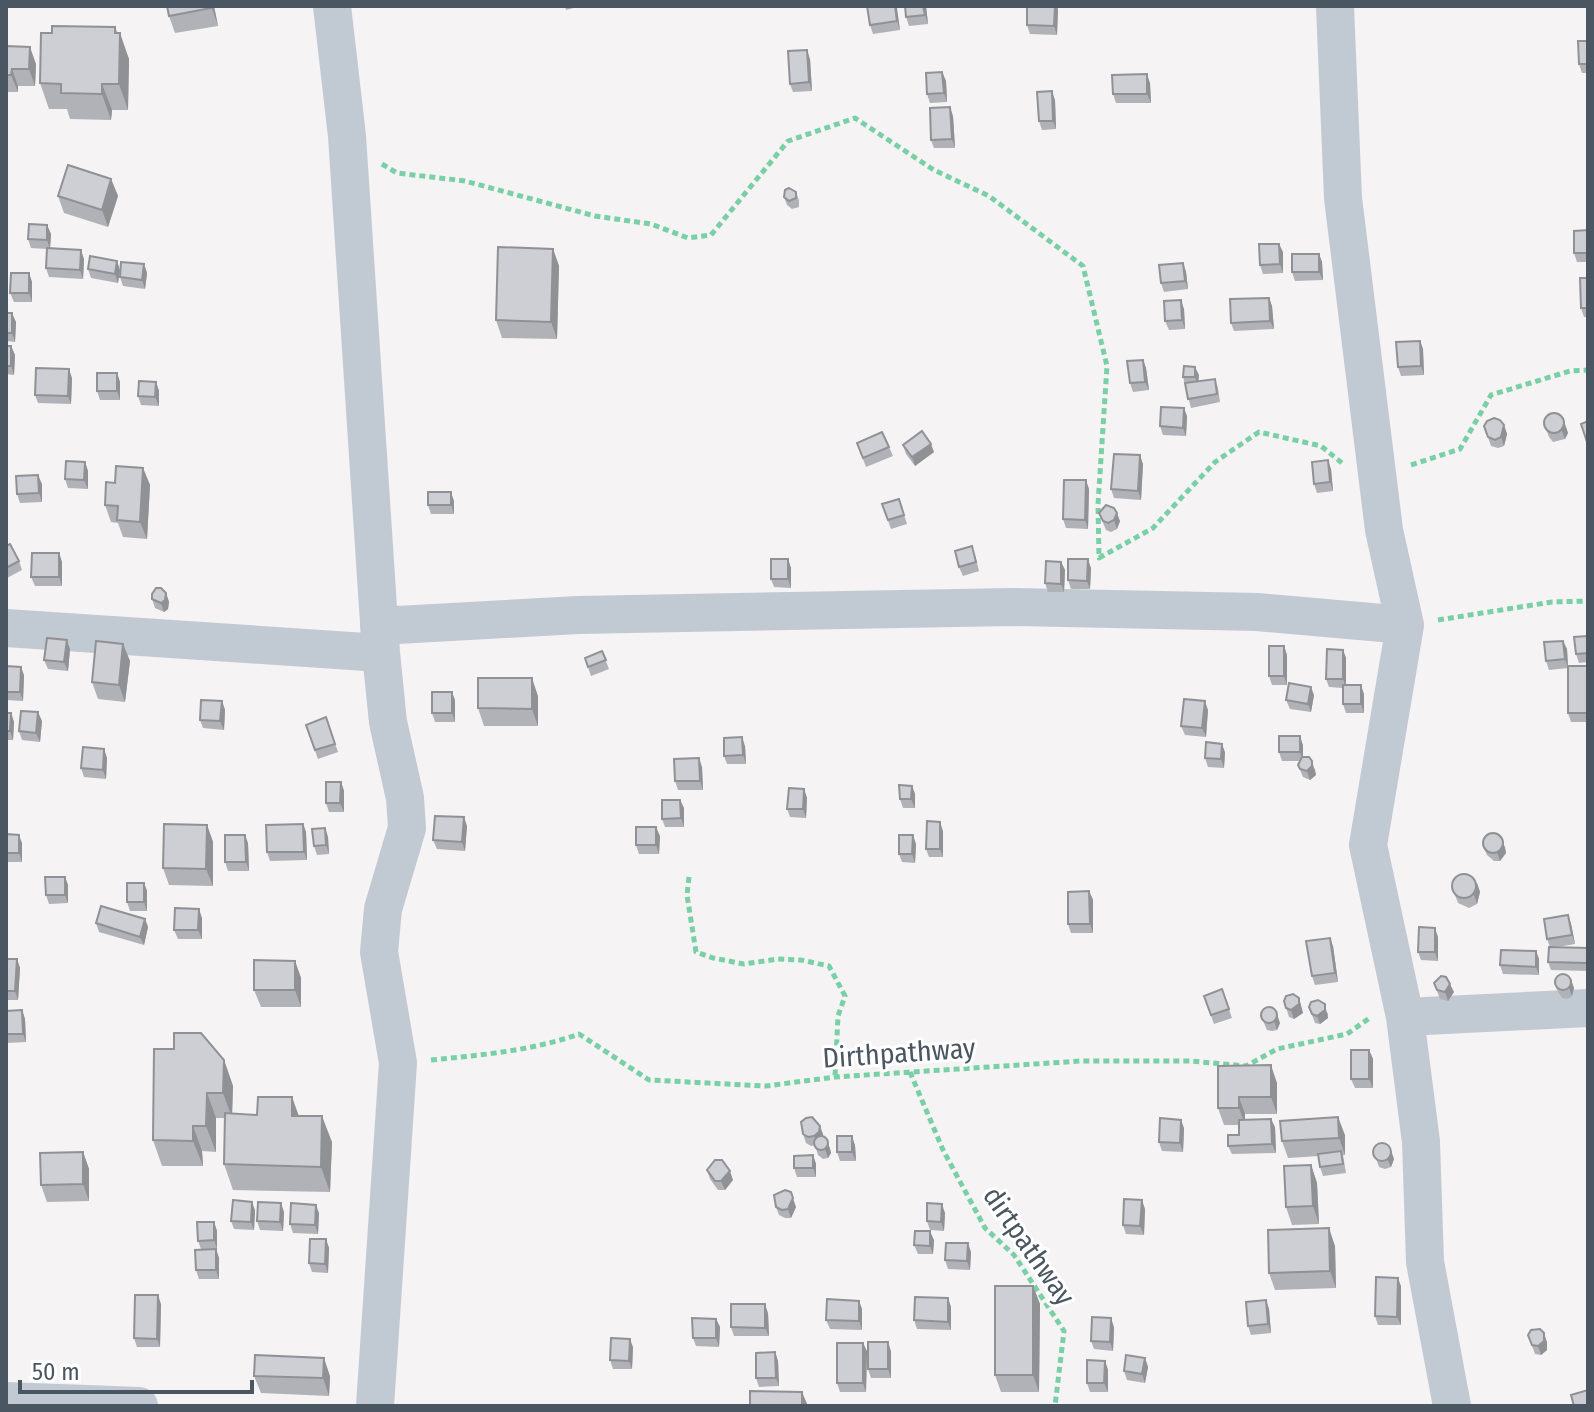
<svg xmlns="http://www.w3.org/2000/svg" width="1594" height="1412" font-family="'Fira Sans Condensed',sans-serif">
<style>
.lines{fill:none;stroke-linecap:round;stroke-linejoin:round}
.path{stroke:#7ad0a6;stroke-width:5;stroke-dasharray:6 4;stroke-linecap:butt}
.minor{stroke:#c1cad2;stroke-width:38}
.wall{fill:#b0b2b7}
.shaded-wall{fill:#909195}
.building{fill:#cdcfd5;stroke:#909195;stroke-width:2}
.labels{text-anchor:middle;dominant-baseline:central;stroke-width:6;stroke-linejoin:round;paint-order:stroke}
.street-label{font-size:28px;fill:#4a5661;stroke:#fff}
</style>
<rect width="100%" height="100%" fill="#f5f3f3"/>
<g class="lines">
<path class="path" d="M 382,164 L 397,173 L 465,181 L 595,216 L 651,224 L 688,238 L 711,235 L 788,141 L 855,118 L 934,170 L 989,196 L 1083,266 L 1107,366 L 1098,504 L 1099,558 L 1153,528 L 1215,462 L 1259,432 L 1321,446 L 1342,463
M 1411,465 L 1460,449 L 1491,395 L 1570,371 L 1588,370
M 1438,620 L 1552,602 L 1588,601
M 689,877 L 687,895 L 696,952 L 713,958 L 744,964 L 778,959 L 801,960 L 829,966 L 845,996 L 838,1016 L 835,1077
M 431,1060 C 481,1055 531,1051 579,1034 L 649,1080 L 766,1086 L 835,1077 L 1081,1061 L 1190,1061 L 1246,1066 L 1277,1049 L 1347,1034 L 1371,1017
M 910,1072 L 943,1150 L 985,1228 L 1014,1255 L 1064,1331 L 1055,1406"/>
<path class="minor" d="M 332,6 L 347,136 L 381,653 L 388,722 L 405,798 L 407,828 L 383,909 L 379,952 L 398,1063 L 375,1406
M 1335,6 L 1343,198 L 1384,530 L 1405,625 L 1368,845 L 1405,1017 L 1421,1142 L 1425,1262 L 1452,1406
M 379,626 L 578,615 L 1012,607 L 1257,612 L 1405,625
M 6,628 L 381,653
M 1405,1017 L 1588,1008
M 6,1401 L 139,1406"/>
</g>
<path class="wall" d="M 214,6 L 218,26 L 175,33 L 169,16 Z
M 565,6 L 581,6 L 566,10 Z
M 867,6 L 896,6 L 900,30 L 873,34 L 870,25 Z
M 926,6 L 928,24 L 909,26 L 906,17 Z
M 1153,6 L 1165,6 L 1165,8 L 1154,8 Z
M 1058,9 L 1057,35 L 1030,34 L 1027,25 Z
M 115,27 L 129,59 L 128,110 L 112,110 L 111,120 L 70,119 L 67,109 L 49,109 L 40,83 L 52,33 Z
M 1588,41 L 1588,73 L 1582,73 L 1579,64 Z
M 6,46 L 36,64 L 35,86 L 18,86 L 18,92 L 6,92 Z
M 810,59 L 812,91 L 793,92 L 790,84 Z
M 942,72 L 946,81 L 947,102 L 930,103 L 927,94 Z
M 1150,83 L 1151,103 L 1116,103 L 1113,94 Z
M 1055,100 L 1056,129 L 1042,130 L 1039,121 Z
M 953,116 L 955,148 L 934,148 L 931,140 Z
M 111,179 L 118,196 L 108,227 L 64,213 L 58,196 Z
M 796,192 L 799,200 L 799,207 L 792,209 L 787,205 L 784,197 Z
M 47,225 L 51,234 L 50,248 L 84,259 L 83,279 L 49,277 L 46,268 L 47,249 L 31,248 L 28,239 Z
M 1588,230 L 1588,262 L 1577,262 L 1574,253 Z
M 553,249 L 559,266 L 557,339 L 502,338 L 496,320 Z
M 1283,252 L 1283,273 L 1263,274 L 1260,265 Z
M 1319,254 L 1322,262 L 1323,280 L 1295,281 L 1292,272 Z
M 1183,263 L 1186,272 L 1188,289 L 1164,292 L 1161,283 Z
M 144,264 L 147,273 L 145,289 L 123,286 L 120,277 Z
M 88,269 L 120,270 L 118,283 L 91,278 Z
M 29,273 L 32,282 L 32,302 L 14,302 L 10,293 Z
M 1588,278 L 1588,317 L 1584,317 L 1581,308 Z
M 1269,298 L 1272,306 L 1274,329 L 1234,331 L 1231,323 Z
M 1184,309 L 1185,329 L 1169,330 L 1165,321 Z
M 6,313 L 16,322 L 15,342 L 6,341 Z
M 1420,341 L 1423,349 L 1424,375 L 1401,376 L 1398,367 Z
M 6,346 L 11,346 L 15,355 L 14,375 L 6,374 Z
M 1143,360 L 1146,368 L 1149,390 L 1133,392 L 1130,383 Z
M 117,373 L 120,382 L 120,400 L 100,400 L 97,391 Z
M 1199,375 L 1198,381 L 1215,379 L 1218,388 L 1220,402 L 1191,408 L 1183,377 Z
M 72,378 L 71,404 L 38,403 L 35,395 Z
M 156,382 L 159,391 L 159,406 L 141,405 L 138,396 Z
M 1187,416 L 1186,436 L 1163,435 L 1160,426 Z
M 1504,425 L 1507,434 L 1504,446 L 1498,448 L 1491,446 L 1484,426 Z
M 1566,427 L 1568,433 L 1565,439 L 1553,442 L 1549,437 L 1546,429 Z
M 857,443 L 889,447 L 893,456 L 866,467 Z
M 903,445 L 934,452 L 915,466 L 906,454 Z
M 85,462 L 88,471 L 88,489 L 68,488 L 65,479 Z
M 1143,464 L 1141,500 L 1114,498 L 1111,489 Z
M 143,468 L 150,485 L 147,539 L 123,537 L 118,523 L 111,522 L 105,505 L 115,483 Z
M 1331,469 L 1333,491 L 1317,493 L 1314,484 Z
M 42,484 L 42,502 L 20,503 L 17,494 Z
M 1089,489 L 1088,529 L 1066,528 L 1063,519 Z
M 899,499 L 907,524 L 891,529 L 882,504 Z
M 454,501 L 454,514 L 431,514 L 428,505 Z
M 1099,513 L 1120,521 L 1117,529 L 1111,532 L 1106,530 Z
M 6,546 L 19,561 L 22,570 L 7,578 L 6,575 Z
M 59,553 L 62,562 L 62,586 L 35,586 L 31,577 Z
M 975,555 L 979,571 L 963,576 L 959,567 Z
M 788,559 L 791,568 L 791,588 L 774,587 L 771,579 Z
M 1061,562 L 1065,570 L 1064,592 L 1048,592 L 1045,583 Z
M 1091,568 L 1090,589 L 1071,589 L 1068,580 Z
M 166,593 L 169,602 L 168,609 L 164,612 L 155,608 L 152,599 Z
M 1588,639 L 1588,662 L 1579,663 L 1576,654 Z
M 1563,641 L 1567,649 L 1568,666 L 1588,666 L 1588,722 L 1571,722 L 1568,713 L 1568,668 L 1549,670 L 1546,661 Z
M 123,644 L 130,661 L 125,702 L 98,699 L 92,682 Z
M 1284,646 L 1287,655 L 1287,685 L 1272,685 L 1269,676 Z
M 70,649 L 68,671 L 48,669 L 44,660 Z
M 1343,650 L 1346,658 L 1346,685 L 1364,694 L 1364,713 L 1346,713 L 1343,704 L 1343,688 L 1329,687 L 1326,679 Z
M 602,651 L 609,669 L 591,676 L 585,658 Z
M 6,666 L 24,675 L 23,701 L 6,700 Z
M 1314,695 L 1311,712 L 1290,709 L 1286,700 Z
M 538,696 L 538,726 L 484,726 L 478,708 Z
M 455,700 L 455,722 L 435,722 L 432,713 Z
M 222,701 L 225,710 L 224,730 L 203,728 L 200,720 Z
M 1208,710 L 1206,737 L 1185,735 L 1181,726 Z
M 6,713 L 11,713 L 14,722 L 13,740 L 6,740 Z
M 326,717 L 338,752 L 318,759 L 306,725 Z
M 42,721 L 40,742 L 22,740 L 19,731 Z
M 1303,745 L 1303,757 L 1315,769 L 1316,775 L 1310,780 L 1303,777 L 1298,765 L 1300,761 L 1282,761 L 1279,752 Z
M 745,746 L 746,764 L 727,764 L 724,756 Z
M 104,749 L 107,758 L 106,779 L 84,777 L 81,768 Z
M 1225,752 L 1224,768 L 1208,767 L 1205,758 Z
M 702,767 L 703,790 L 678,790 L 675,781 Z
M 341,782 L 344,791 L 344,812 L 329,812 L 326,803 Z
M 912,786 L 915,794 L 915,808 L 903,808 L 900,799 Z
M 804,789 L 807,798 L 806,818 L 790,817 L 787,809 Z
M 680,800 L 684,808 L 684,827 L 665,827 L 662,819 Z
M 303,824 L 306,832 L 307,860 L 270,861 L 267,852 Z
M 207,825 L 213,842 L 213,886 L 169,885 L 163,868 Z
M 467,826 L 465,851 L 437,849 L 433,840 Z
M 325,828 L 328,837 L 329,854 L 317,855 L 314,846 Z
M 943,831 L 943,857 L 929,857 L 926,849 Z
M 6,834 L 22,843 L 22,862 L 6,862 Z
M 660,836 L 659,854 L 639,854 L 636,845 Z
M 248,843 L 249,871 L 228,871 L 225,862 Z
M 916,844 L 915,863 L 902,862 L 899,854 Z
M 1483,846 L 1505,846 L 1506,853 L 1500,861 L 1494,861 L 1487,855 Z
M 65,877 L 68,885 L 68,903 L 49,904 L 46,895 Z
M 144,883 L 147,891 L 147,911 L 130,911 L 127,902 Z
M 1477,883 L 1480,892 L 1477,904 L 1469,908 L 1458,903 L 1452,887 Z
M 1089,891 L 1093,900 L 1093,933 L 1071,933 L 1068,924 Z
M 1568,915 L 1571,924 L 1575,944 L 1557,947 L 1588,948 L 1588,971 L 1551,970 L 1548,962 L 1550,947 L 1547,939 Z
M 202,918 L 202,939 L 178,939 L 174,930 Z
M 145,919 L 148,927 L 144,945 L 99,932 L 96,923 Z
M 1438,937 L 1438,961 L 1421,960 L 1418,952 Z
M 1333,946 L 1338,982 L 1315,985 L 1312,976 Z
M 1536,951 L 1539,959 L 1539,975 L 1503,974 L 1500,965 Z
M 6,959 L 17,959 L 20,968 L 18,1000 L 6,1000 Z
M 295,961 L 301,978 L 301,1007 L 261,1007 L 254,990 Z
M 1434,983 L 1454,992 L 1448,1001 L 1440,999 Z
M 1554,983 L 1574,988 L 1572,996 L 1568,999 L 1562,998 L 1558,992 Z
M 1222,989 L 1232,1018 L 1214,1024 L 1204,996 Z
M 1299,998 L 1303,1013 L 1294,1019 L 1289,1017 L 1284,1001 Z
M 1309,1007 L 1328,1013 L 1328,1018 L 1320,1024 L 1315,1023 Z
M 22,1010 L 25,1019 L 26,1042 L 6,1043 L 6,1011 Z
M 1261,1016 L 1280,1023 L 1277,1030 L 1272,1031 L 1267,1030 Z
M 174,1049 L 224,1060 L 233,1086 L 232,1114 L 257,1115 L 292,1097 L 299,1116 L 332,1142 L 330,1192 L 233,1190 L 224,1164 L 225,1118 L 216,1118 L 216,1152 L 202,1151 L 203,1166 L 162,1166 L 153,1140 Z
M 1369,1050 L 1373,1059 L 1373,1088 L 1355,1088 L 1351,1079 Z
M 1218,1066 L 1277,1083 L 1277,1114 L 1245,1114 L 1245,1119 L 1275,1127 L 1276,1153 L 1232,1154 L 1228,1146 L 1239,1135 L 1239,1125 L 1224,1125 L 1218,1108 Z
M 1184,1128 L 1183,1152 L 1162,1151 L 1159,1142 Z
M 803,1134 L 823,1134 L 823,1136 L 830,1148 L 831,1153 L 828,1158 L 823,1159 L 818,1155 L 815,1145 L 811,1146 L 806,1143 Z
M 1345,1135 L 1345,1155 L 1343,1155 L 1346,1173 L 1323,1176 L 1320,1167 L 1319,1156 L 1288,1158 L 1282,1141 Z
M 855,1145 L 856,1161 L 840,1161 L 837,1152 Z
M 1373,1151 L 1394,1159 L 1391,1167 L 1385,1169 L 1379,1167 Z
M 83,1152 L 89,1169 L 89,1201 L 47,1202 L 41,1185 Z
M 813,1155 L 816,1164 L 816,1177 L 797,1177 L 794,1168 Z
M 1311,1165 L 1317,1183 L 1319,1224 L 1292,1225 L 1286,1207 Z
M 707,1170 L 733,1180 L 725,1190 L 718,1190 L 710,1179 Z
M 776,1207 L 796,1207 L 791,1218 L 785,1218 L 779,1215 Z
M 1145,1209 L 1144,1235 L 1126,1234 L 1123,1225 Z
M 255,1210 L 254,1230 L 234,1229 L 231,1221 Z
M 284,1212 L 283,1231 L 260,1230 L 257,1221 Z
M 319,1213 L 318,1234 L 293,1233 L 290,1224 Z
M 945,1213 L 944,1231 L 930,1230 L 927,1221 Z
M 214,1222 L 217,1231 L 217,1249 L 216,1249 L 219,1258 L 219,1279 L 199,1279 L 196,1270 L 201,1249 L 198,1241 Z
M 326,1239 L 329,1248 L 328,1273 L 312,1272 L 309,1263 Z
M 934,1240 L 933,1254 L 918,1254 L 914,1245 Z
M 1335,1246 L 1336,1288 L 1275,1290 L 1269,1273 Z
M 971,1252 L 970,1270 L 948,1269 L 945,1260 Z
M 1033,1286 L 1040,1304 L 1039,1392 L 1001,1392 L 995,1375 Z
M 1401,1286 L 1401,1325 L 1378,1325 L 1375,1316 Z
M 948,1298 L 951,1307 L 951,1330 L 917,1329 L 914,1320 Z
M 1266,1300 L 1269,1309 L 1271,1333 L 1251,1335 L 1248,1326 Z
M 859,1301 L 862,1309 L 862,1330 L 830,1329 L 826,1320 Z
M 161,1304 L 160,1347 L 137,1347 L 134,1338 Z
M 768,1313 L 769,1336 L 734,1336 L 731,1327 Z
M 716,1319 L 720,1327 L 719,1347 L 696,1346 L 693,1338 Z
M 1114,1327 L 1113,1351 L 1094,1349 L 1091,1341 Z
M 1528,1335 L 1547,1342 L 1547,1350 L 1541,1355 L 1535,1354 Z
M 633,1347 L 632,1369 L 613,1369 L 610,1360 Z
M 867,1351 L 866,1392 L 840,1392 L 837,1383 Z
M 891,1351 L 891,1378 L 871,1378 L 868,1369 Z
M 775,1352 L 778,1361 L 779,1386 L 759,1387 L 756,1378 Z
M 1145,1358 L 1148,1367 L 1145,1383 L 1127,1380 L 1124,1371 Z
M 1105,1361 L 1108,1370 L 1108,1392 L 1090,1392 L 1087,1383 Z
M 254,1376 L 330,1376 L 329,1396 L 261,1393 Z"/>
<path class="shaded-wall" d="M 211,6 L 214,6 L 218,26 Z
M 895,6 L 897,8 L 900,30 L 897,21 Z
M 923,6 L 926,6 L 928,24 L 925,15 Z
M 1055,6 L 1057,6 L 1058,9 L 1057,35 L 1054,26 Z
M 115,27 L 119,40 L 120,33 L 129,59 L 128,110 L 119,84 Z
M 30,47 L 36,64 L 35,86 L 29,69 Z
M 807,50 L 810,59 L 812,91 L 809,82 Z
M 12,69 L 18,86 L 18,92 L 11,75 Z
M 942,72 L 946,81 L 947,102 L 944,93 Z
M 1147,74 L 1150,83 L 1151,103 L 1147,94 Z
M 102,84 L 112,110 L 111,120 L 102,94 Z
M 1052,91 L 1055,100 L 1056,129 L 1053,121 Z
M 950,107 L 953,116 L 955,148 L 952,139 Z
M 111,179 L 118,196 L 108,227 L 102,210 Z
M 47,225 L 51,234 L 50,249 L 47,240 Z
M 1279,244 L 1283,252 L 1283,273 L 1280,264 Z
M 553,249 L 559,266 L 557,339 L 551,322 Z
M 81,250 L 84,259 L 83,279 L 80,270 Z
M 1319,254 L 1322,262 L 1323,280 L 1319,272 Z
M 117,261 L 120,270 L 118,283 L 115,274 Z
M 1183,263 L 1186,272 L 1188,289 L 1185,281 Z
M 144,264 L 147,273 L 145,289 L 142,280 Z
M 29,273 L 32,282 L 32,302 L 29,293 Z
M 1269,298 L 1272,306 L 1274,329 L 1270,321 Z
M 1181,300 L 1184,309 L 1185,329 L 1182,320 Z
M 12,313 L 16,322 L 15,342 L 12,333 Z
M 1420,341 L 1423,349 L 1424,375 L 1421,366 Z
M 11,346 L 15,355 L 14,375 L 11,366 Z
M 1143,360 L 1146,368 L 1149,390 L 1145,382 Z
M 1195,367 L 1199,375 L 1198,386 L 1195,377 Z
M 69,369 L 72,378 L 71,404 L 68,396 Z
M 117,373 L 120,382 L 120,400 L 117,391 Z
M 156,382 L 159,391 L 159,406 L 155,397 Z
M 1184,408 L 1187,416 L 1186,436 L 1183,428 Z
M 1563,418 L 1568,433 L 1565,439 L 1562,431 Z
M 1504,425 L 1507,434 L 1504,446 L 1501,437 Z
M 931,444 L 934,452 L 915,466 L 912,457 Z
M 1140,455 L 1143,464 L 1141,500 L 1138,491 Z
M 1328,460 L 1331,469 L 1333,491 L 1330,482 Z
M 85,462 L 88,471 L 88,489 L 84,480 Z
M 143,468 L 150,485 L 147,539 L 140,522 Z
M 38,475 L 42,484 L 42,502 L 39,493 Z
M 1086,480 L 1089,489 L 1088,529 L 1085,520 Z
M 451,492 L 454,501 L 454,514 L 451,505 Z
M 1117,513 L 1120,521 L 1117,529 L 1114,520 Z
M 59,553 L 62,562 L 62,586 L 59,577 Z
M 788,559 L 791,568 L 791,588 L 788,579 Z
M 1088,559 L 1091,568 L 1090,589 L 1087,581 Z
M 1061,562 L 1065,570 L 1064,592 L 1061,584 Z
M 166,593 L 169,602 L 168,609 L 164,612 L 161,603 Z
M 67,640 L 70,649 L 68,671 L 64,662 Z
M 1563,641 L 1567,649 L 1568,668 L 1565,659 Z
M 123,644 L 130,661 L 125,702 L 119,685 Z
M 1284,646 L 1287,655 L 1287,685 L 1284,676 Z
M 1343,650 L 1346,658 L 1346,688 L 1343,679 Z
M 21,667 L 24,675 L 23,701 L 20,692 Z
M 532,678 L 538,696 L 538,726 L 532,709 Z
M 1361,685 L 1364,694 L 1364,713 L 1361,704 Z
M 1311,687 L 1314,695 L 1311,712 L 1308,704 Z
M 452,692 L 455,700 L 455,722 L 452,713 Z
M 222,701 L 225,710 L 224,730 L 220,721 Z
M 1205,701 L 1208,710 L 1206,737 L 1202,728 Z
M 38,712 L 42,721 L 40,742 L 36,733 Z
M 11,713 L 14,722 L 13,740 L 10,731 Z
M 1300,736 L 1303,745 L 1303,761 L 1300,752 Z
M 742,737 L 745,746 L 746,764 L 743,755 Z
M 1222,744 L 1225,752 L 1224,768 L 1221,759 Z
M 104,749 L 107,758 L 106,779 L 103,770 Z
M 699,758 L 702,767 L 703,790 L 700,781 Z
M 1312,761 L 1316,775 L 1310,780 L 1307,771 Z
M 341,782 L 344,791 L 344,812 L 340,803 Z
M 912,786 L 915,794 L 915,808 L 911,799 Z
M 804,789 L 807,798 L 806,818 L 803,809 Z
M 680,800 L 684,808 L 684,827 L 681,818 Z
M 464,817 L 467,826 L 465,851 L 462,842 Z
M 940,822 L 943,831 L 943,857 L 940,849 Z
M 303,824 L 306,832 L 307,860 L 304,852 Z
M 207,825 L 213,842 L 213,886 L 206,869 Z
M 656,827 L 660,836 L 659,854 L 656,845 Z
M 325,828 L 328,837 L 329,854 L 326,845 Z
M 19,835 L 22,843 L 22,862 L 19,853 Z
M 245,835 L 248,843 L 249,871 L 246,862 Z
M 913,835 L 916,844 L 915,863 L 912,854 Z
M 1502,837 L 1506,853 L 1500,861 L 1497,852 Z
M 65,877 L 68,885 L 68,903 L 65,895 Z
M 144,883 L 147,891 L 147,911 L 144,902 Z
M 1477,883 L 1480,892 L 1477,904 L 1474,895 Z
M 1089,891 L 1093,900 L 1093,933 L 1090,924 Z
M 199,909 L 202,918 L 202,939 L 198,930 Z
M 1568,915 L 1571,924 L 1575,944 L 1572,935 Z
M 145,919 L 148,927 L 144,945 L 140,937 Z
M 1435,928 L 1438,937 L 1438,961 L 1435,952 Z
M 1330,938 L 1333,946 L 1338,982 L 1335,973 Z
M 1536,951 L 1539,959 L 1539,975 L 1536,967 Z
M 17,959 L 20,968 L 18,1000 L 15,991 Z
M 295,961 L 301,978 L 301,1007 L 295,990 Z
M 1571,979 L 1574,988 L 1572,996 L 1569,988 Z
M 1450,984 L 1454,992 L 1448,1001 L 1445,992 Z
M 1299,998 L 1303,1013 L 1294,1019 L 1291,1010 Z
M 1325,1004 L 1328,1018 L 1320,1024 L 1317,1016 Z
M 22,1010 L 25,1019 L 26,1042 L 23,1034 Z
M 1277,1014 L 1280,1023 L 1277,1030 L 1274,1021 Z
M 1369,1050 L 1373,1059 L 1373,1088 L 1369,1079 Z
M 224,1060 L 233,1086 L 232,1118 L 223,1093 Z
M 1271,1065 L 1277,1083 L 1277,1114 L 1271,1097 Z
M 207,1093 L 216,1118 L 216,1152 L 206,1126 Z
M 292,1097 L 301,1123 L 292,1116 Z
M 1239,1097 L 1245,1114 L 1245,1125 L 1239,1108 Z
M 322,1116 L 332,1142 L 330,1192 L 321,1167 Z
M 1338,1117 L 1345,1135 L 1345,1155 L 1339,1138 Z
M 1271,1119 L 1275,1127 L 1276,1153 L 1272,1144 Z
M 1181,1120 L 1184,1128 L 1183,1152 L 1180,1143 Z
M 193,1126 L 202,1151 L 203,1166 L 193,1141 Z
M 820,1126 L 823,1134 L 822,1141 L 818,1145 L 814,1136 Z
M 852,1136 L 855,1145 L 856,1161 L 852,1152 Z
M 827,1139 L 831,1153 L 828,1158 L 825,1149 Z
M 1391,1150 L 1394,1159 L 1391,1167 L 1387,1159 Z
M 83,1152 L 89,1169 L 89,1201 L 83,1184 Z
M 813,1155 L 816,1164 L 816,1177 L 813,1168 Z
M 1311,1165 L 1317,1183 L 1319,1224 L 1313,1206 Z
M 730,1171 L 733,1180 L 725,1190 L 721,1181 Z
M 793,1198 L 796,1207 L 791,1218 L 788,1209 Z
M 1142,1200 L 1145,1209 L 1144,1235 L 1140,1226 Z
M 252,1202 L 255,1210 L 254,1230 L 251,1222 Z
M 281,1203 L 284,1212 L 283,1231 L 280,1222 Z
M 942,1204 L 945,1213 L 944,1231 L 941,1222 Z
M 316,1205 L 319,1213 L 318,1234 L 315,1225 Z
M 214,1222 L 217,1231 L 217,1249 L 214,1240 Z
M 1329,1228 L 1335,1246 L 1336,1288 L 1330,1271 Z
M 930,1231 L 934,1240 L 933,1254 L 930,1246 Z
M 326,1239 L 329,1248 L 328,1273 L 325,1264 Z
M 968,1243 L 971,1252 L 970,1270 L 967,1261 Z
M 216,1249 L 219,1258 L 219,1279 L 216,1270 Z
M 1398,1278 L 1401,1286 L 1401,1325 L 1397,1317 Z
M 1033,1286 L 1040,1304 L 1039,1392 L 1033,1375 Z
M 158,1295 L 161,1304 L 160,1347 L 157,1339 Z
M 948,1298 L 951,1307 L 951,1330 L 948,1322 Z
M 1266,1300 L 1269,1309 L 1271,1333 L 1268,1324 Z
M 859,1301 L 862,1309 L 862,1330 L 859,1321 Z
M 765,1304 L 768,1313 L 769,1336 L 765,1328 Z
M 1111,1318 L 1114,1327 L 1113,1351 L 1110,1342 Z
M 716,1319 L 720,1327 L 719,1347 L 716,1338 Z
M 1544,1333 L 1547,1342 L 1547,1350 L 1541,1355 L 1538,1346 Z
M 630,1339 L 633,1347 L 632,1369 L 629,1361 Z
M 888,1342 L 891,1351 L 891,1378 L 888,1369 Z
M 863,1343 L 867,1351 L 866,1392 L 863,1383 Z
M 775,1352 L 778,1361 L 779,1386 L 776,1378 Z
M 324,1358 L 330,1376 L 329,1396 L 323,1378 Z
M 1145,1358 L 1148,1367 L 1145,1383 L 1142,1374 Z
M 1105,1361 L 1108,1370 L 1108,1392 L 1104,1383 Z
M 802,1392 L 808,1406 L 802,1406 Z"/>
<path class="building" d="M 167,6 L 211,6 L 211,8 L 169,16 Z
M 867,6 L 895,6 L 897,21 L 870,25 Z
M 905,6 L 923,6 L 925,15 L 906,17 Z
M 1027,6 L 1055,6 L 1054,26 L 1027,25 Z
M 52,26 L 115,27 L 115,33 L 120,33 L 119,84 L 102,84 L 102,94 L 61,93 L 61,84 L 40,83 L 41,33 L 52,33 Z
M 1578,41 L 1588,41 L 1588,64 L 1579,64 Z
M 6,46 L 30,47 L 29,69 L 12,69 L 11,75 L 6,75 Z
M 807,50 L 809,82 L 790,84 L 788,51 Z
M 942,72 L 944,93 L 927,94 L 926,73 Z
M 1147,74 L 1147,94 L 1113,94 L 1112,75 Z
M 1052,91 L 1053,121 L 1039,121 L 1037,92 Z
M 950,107 L 952,139 L 931,140 L 930,108 Z
M 68,165 L 111,179 L 102,210 L 58,196 Z
M 789,188 L 796,192 L 796,198 L 789,201 L 784,197 L 785,190 Z
M 29,224 L 47,225 L 47,240 L 28,239 Z
M 1588,230 L 1588,253 L 1574,253 L 1574,231 Z
M 1259,244 L 1279,244 L 1280,264 L 1260,265 Z
M 498,247 L 553,249 L 551,322 L 496,320 Z
M 47,248 L 81,250 L 80,270 L 46,268 Z
M 1292,254 L 1319,254 L 1319,272 L 1292,272 Z
M 90,256 L 117,261 L 115,274 L 88,269 Z
M 121,262 L 144,264 L 142,280 L 120,277 Z
M 1183,263 L 1185,281 L 1161,283 L 1159,265 Z
M 11,273 L 29,273 L 29,293 L 10,293 Z
M 1580,278 L 1588,278 L 1588,308 L 1581,308 Z
M 1269,298 L 1270,321 L 1231,323 L 1230,299 Z
M 1181,300 L 1182,320 L 1165,321 L 1164,301 Z
M 6,313 L 12,313 L 12,333 L 6,333 Z
M 1420,341 L 1421,366 L 1398,367 L 1396,342 Z
M 6,346 L 11,346 L 11,366 L 6,366 Z
M 1143,360 L 1145,382 L 1130,383 L 1127,361 Z
M 1184,366 L 1195,367 L 1195,377 L 1183,377 Z
M 36,368 L 69,369 L 68,396 L 35,395 Z
M 97,373 L 117,373 L 117,391 L 97,391 Z
M 1215,379 L 1217,394 L 1188,399 L 1185,383 Z
M 139,381 L 156,382 L 155,397 L 138,396 Z
M 1161,407 L 1184,408 L 1183,428 L 1160,426 Z
M1544 423a10 10 0 1 1 20 0a10 10 0 1 1-20 0Z
M 1494,418 L 1500,420 L 1504,425 L 1501,437 L 1495,440 L 1488,437 L 1484,426 L 1487,421 Z
M 1588,421 L 1588,445 L 1581,424 Z
M 922,431 L 931,444 L 912,457 L 903,445 Z
M 882,432 L 889,447 L 863,458 L 857,443 Z
M 1114,454 L 1140,455 L 1138,491 L 1111,489 Z
M 1328,460 L 1330,482 L 1314,484 L 1312,462 Z
M 66,461 L 85,462 L 84,480 L 65,479 Z
M 116,466 L 143,468 L 140,522 L 117,520 L 118,506 L 105,505 L 106,482 L 115,483 Z
M 38,475 L 39,493 L 17,494 L 16,476 Z
M 1064,480 L 1086,480 L 1085,520 L 1063,519 Z
M 428,492 L 451,492 L 451,505 L 428,505 Z
M 899,499 L 904,515 L 888,520 L 882,504 Z
M 1106,505 L 1114,508 L 1117,513 L 1114,520 L 1108,523 L 1103,521 L 1099,513 Z
M 10,544 L 19,561 L 6,568 L 6,546 Z
M 972,546 L 976,562 L 959,567 L 955,551 Z
M 32,553 L 59,553 L 59,577 L 31,577 Z
M 771,559 L 788,559 L 788,579 L 771,579 Z
M 1068,559 L 1088,559 L 1087,581 L 1068,580 Z
M 1046,561 L 1061,562 L 1061,584 L 1045,583 Z
M 156,588 L 161,588 L 166,593 L 165,600 L 161,603 L 152,599 L 152,594 Z
M 1587,636 L 1588,653 L 1576,654 L 1574,637 Z
M 47,638 L 67,640 L 64,662 L 44,660 Z
M 96,641 L 123,644 L 119,685 L 92,682 Z
M 1563,641 L 1565,659 L 1546,661 L 1544,642 Z
M 1269,646 L 1284,646 L 1284,676 L 1269,676 Z
M 1327,649 L 1343,650 L 1343,679 L 1326,679 Z
M 602,651 L 606,660 L 588,667 L 585,658 Z
M 6,666 L 21,667 L 20,692 L 6,692 Z
M 1568,666 L 1588,666 L 1588,713 L 1568,713 Z
M 478,678 L 532,678 L 532,709 L 478,708 Z
M 1289,683 L 1311,687 L 1308,704 L 1286,700 Z
M 1343,685 L 1361,685 L 1361,704 L 1343,704 Z
M 432,692 L 452,692 L 452,713 L 432,713 Z
M 1184,699 L 1205,701 L 1202,728 L 1181,726 Z
M 201,700 L 222,701 L 220,721 L 200,720 Z
M 21,711 L 38,712 L 36,733 L 19,731 Z
M 6,713 L 11,713 L 10,731 L 6,731 Z
M 326,717 L 335,744 L 315,750 L 306,725 Z
M 1279,736 L 1300,736 L 1300,752 L 1279,752 Z
M 742,737 L 743,755 L 724,756 L 724,738 Z
M 1206,742 L 1222,744 L 1221,759 L 1205,758 Z
M 83,747 L 104,749 L 103,770 L 81,768 Z
M 1302,757 L 1309,757 L 1312,761 L 1312,766 L 1307,771 L 1300,769 L 1298,765 Z
M 699,758 L 700,781 L 675,781 L 674,759 Z
M 326,782 L 341,782 L 340,803 L 326,803 Z
M 899,785 L 912,786 L 911,799 L 900,799 Z
M 789,788 L 804,789 L 803,809 L 787,809 Z
M 662,800 L 680,800 L 681,818 L 662,819 Z
M 435,816 L 464,817 L 462,842 L 433,840 Z
M 927,821 L 940,822 L 940,849 L 926,849 Z
M 164,824 L 207,825 L 206,869 L 163,868 Z
M 303,824 L 304,852 L 267,852 L 266,825 Z
M 636,827 L 656,827 L 656,845 L 636,845 Z
M 325,828 L 326,845 L 314,846 L 312,829 Z
M1483 843a10 10 0 1 1 20 0a10 10 0 1 1-20 0Z
M 6,834 L 19,835 L 19,853 L 6,853 Z
M 225,835 L 245,835 L 246,862 L 225,862 Z
M 899,835 L 913,835 L 912,854 L 899,854 Z
M1452 886a12 12 0 1 1 24 0a12 12 0 1 1-24 0Z
M 45,877 L 65,877 L 65,895 L 46,895 Z
M 127,883 L 144,883 L 144,902 L 127,902 Z
M 1089,891 L 1090,924 L 1068,924 L 1068,892 Z
M 101,906 L 145,919 L 140,937 L 96,923 Z
M 175,908 L 199,909 L 198,930 L 174,930 Z
M 1568,915 L 1572,935 L 1547,939 L 1544,919 Z
M 1419,927 L 1435,928 L 1435,952 L 1418,952 Z
M 1330,938 L 1335,973 L 1312,976 L 1306,941 Z
M 1549,947 L 1588,948 L 1588,963 L 1548,962 Z
M 1501,950 L 1536,951 L 1536,967 L 1500,965 Z
M 6,959 L 17,959 L 15,991 L 6,991 Z
M 254,960 L 295,961 L 295,990 L 254,990 Z
M1555 982a8 8 0 1 1 16 0a8 8 0 1 1-16 0Z
M 1441,976 L 1446,977 L 1450,984 L 1445,992 L 1437,990 L 1434,983 Z
M 1222,989 L 1229,1009 L 1211,1015 L 1204,996 Z
M 1293,994 L 1299,998 L 1299,1004 L 1291,1010 L 1286,1008 L 1284,1001 L 1286,996 Z
M 1318,1000 L 1325,1004 L 1325,1010 L 1317,1016 L 1312,1014 L 1309,1007 L 1311,1002 Z
M1261 1015a8 8 0 1 1 16 0a8 8 0 1 1-16 0Z
M 22,1010 L 23,1034 L 6,1034 L 6,1011 Z
M 174,1033 L 201,1033 L 224,1060 L 223,1093 L 207,1093 L 206,1126 L 193,1126 L 193,1141 L 153,1140 L 154,1049 L 174,1049 Z
M 1351,1050 L 1369,1050 L 1369,1079 L 1351,1079 Z
M 1271,1065 L 1271,1097 L 1239,1097 L 1239,1108 L 1218,1108 L 1218,1066 Z
M 258,1097 L 292,1097 L 292,1116 L 322,1116 L 321,1167 L 224,1164 L 225,1113 L 257,1115 Z
M 812,1117 L 820,1126 L 819,1132 L 814,1136 L 808,1137 L 803,1134 L 801,1122 L 806,1118 Z
M 1338,1117 L 1339,1138 L 1282,1141 L 1280,1121 Z
M 1160,1118 L 1181,1120 L 1180,1143 L 1159,1142 Z
M 1271,1119 L 1272,1144 L 1228,1146 L 1228,1135 L 1239,1135 L 1239,1120 Z
M 837,1136 L 852,1136 L 852,1152 L 837,1152 Z
M814 1143a7 7 0 1 1 14 0a7 7 0 1 1-14 0Z
M1373 1152a9 9 0 1 1 18 0a9 9 0 1 1-18 0Z
M 1341,1151 L 1343,1164 L 1320,1167 L 1318,1154 Z
M 83,1152 L 83,1184 L 41,1185 L 40,1153 Z
M 813,1155 L 813,1168 L 794,1168 L 794,1156 Z
M 715,1160 L 722,1160 L 730,1171 L 721,1181 L 715,1181 L 707,1170 Z
M 1311,1165 L 1313,1206 L 1286,1207 L 1284,1166 Z
M 785,1190 L 791,1192 L 793,1198 L 788,1209 L 782,1210 L 776,1207 L 774,1195 Z
M 1124,1199 L 1142,1200 L 1140,1226 L 1123,1225 Z
M 233,1200 L 252,1202 L 251,1222 L 231,1221 Z
M 258,1202 L 281,1203 L 280,1222 L 257,1221 Z
M 291,1203 L 316,1205 L 315,1225 L 290,1224 Z
M 927,1203 L 942,1204 L 941,1222 L 927,1221 Z
M 197,1222 L 214,1222 L 214,1240 L 198,1241 Z
M 1329,1228 L 1330,1271 L 1269,1273 L 1268,1230 Z
M 915,1231 L 930,1231 L 930,1246 L 914,1245 Z
M 310,1239 L 326,1239 L 325,1264 L 309,1263 Z
M 946,1243 L 968,1243 L 967,1261 L 945,1260 Z
M 216,1249 L 216,1270 L 196,1270 L 195,1250 Z
M 1376,1277 L 1398,1278 L 1397,1317 L 1375,1316 Z
M 995,1286 L 1033,1286 L 1033,1375 L 995,1375 Z
M 135,1295 L 158,1295 L 157,1339 L 134,1338 Z
M 915,1297 L 948,1298 L 948,1322 L 914,1320 Z
M 827,1299 L 859,1301 L 859,1321 L 826,1320 Z
M 1266,1300 L 1268,1324 L 1248,1326 L 1246,1302 Z
M 731,1304 L 765,1304 L 765,1328 L 731,1327 Z
M 1092,1317 L 1111,1318 L 1110,1342 L 1091,1341 Z
M 692,1318 L 716,1319 L 716,1338 L 693,1338 Z
M 1540,1329 L 1544,1333 L 1544,1341 L 1538,1346 L 1532,1345 L 1528,1335 L 1531,1330 Z
M 611,1338 L 630,1339 L 629,1361 L 610,1360 Z
M 868,1342 L 888,1342 L 888,1369 L 868,1369 Z
M 837,1343 L 863,1343 L 863,1383 L 837,1383 Z
M 775,1352 L 776,1378 L 756,1378 L 756,1353 Z
M 255,1355 L 324,1358 L 323,1378 L 254,1376 Z
M 1126,1355 L 1145,1358 L 1142,1374 L 1124,1371 Z
M 1087,1360 L 1105,1361 L 1104,1383 L 1087,1383 Z
M 1588,1390 L 1588,1405 L 1574,1406 L 1571,1395 Z
M 750,1391 L 802,1392 L 802,1406 L 750,1406 Z"/>
<g class="labels">
<g class="street-label">
<text transform="translate(899 1053) rotate(-4)">Dirthpathway</text>
<text transform="translate(1029 1246) rotate(55)">dirtpathway</text>
</g>
</g>
<rect width="1594" height="1412" fill="none" stroke="#4a5661" stroke-width="16"/>
<path d="M20 1380v12h232v-12" fill="none" stroke="#4a5661" stroke-width="4"/>
<text x="32" y="1380" font-size="24" fill="#4a5661" stroke="#ffffff" stroke-width="6" paint-order="stroke">50 m</text>
</svg>
